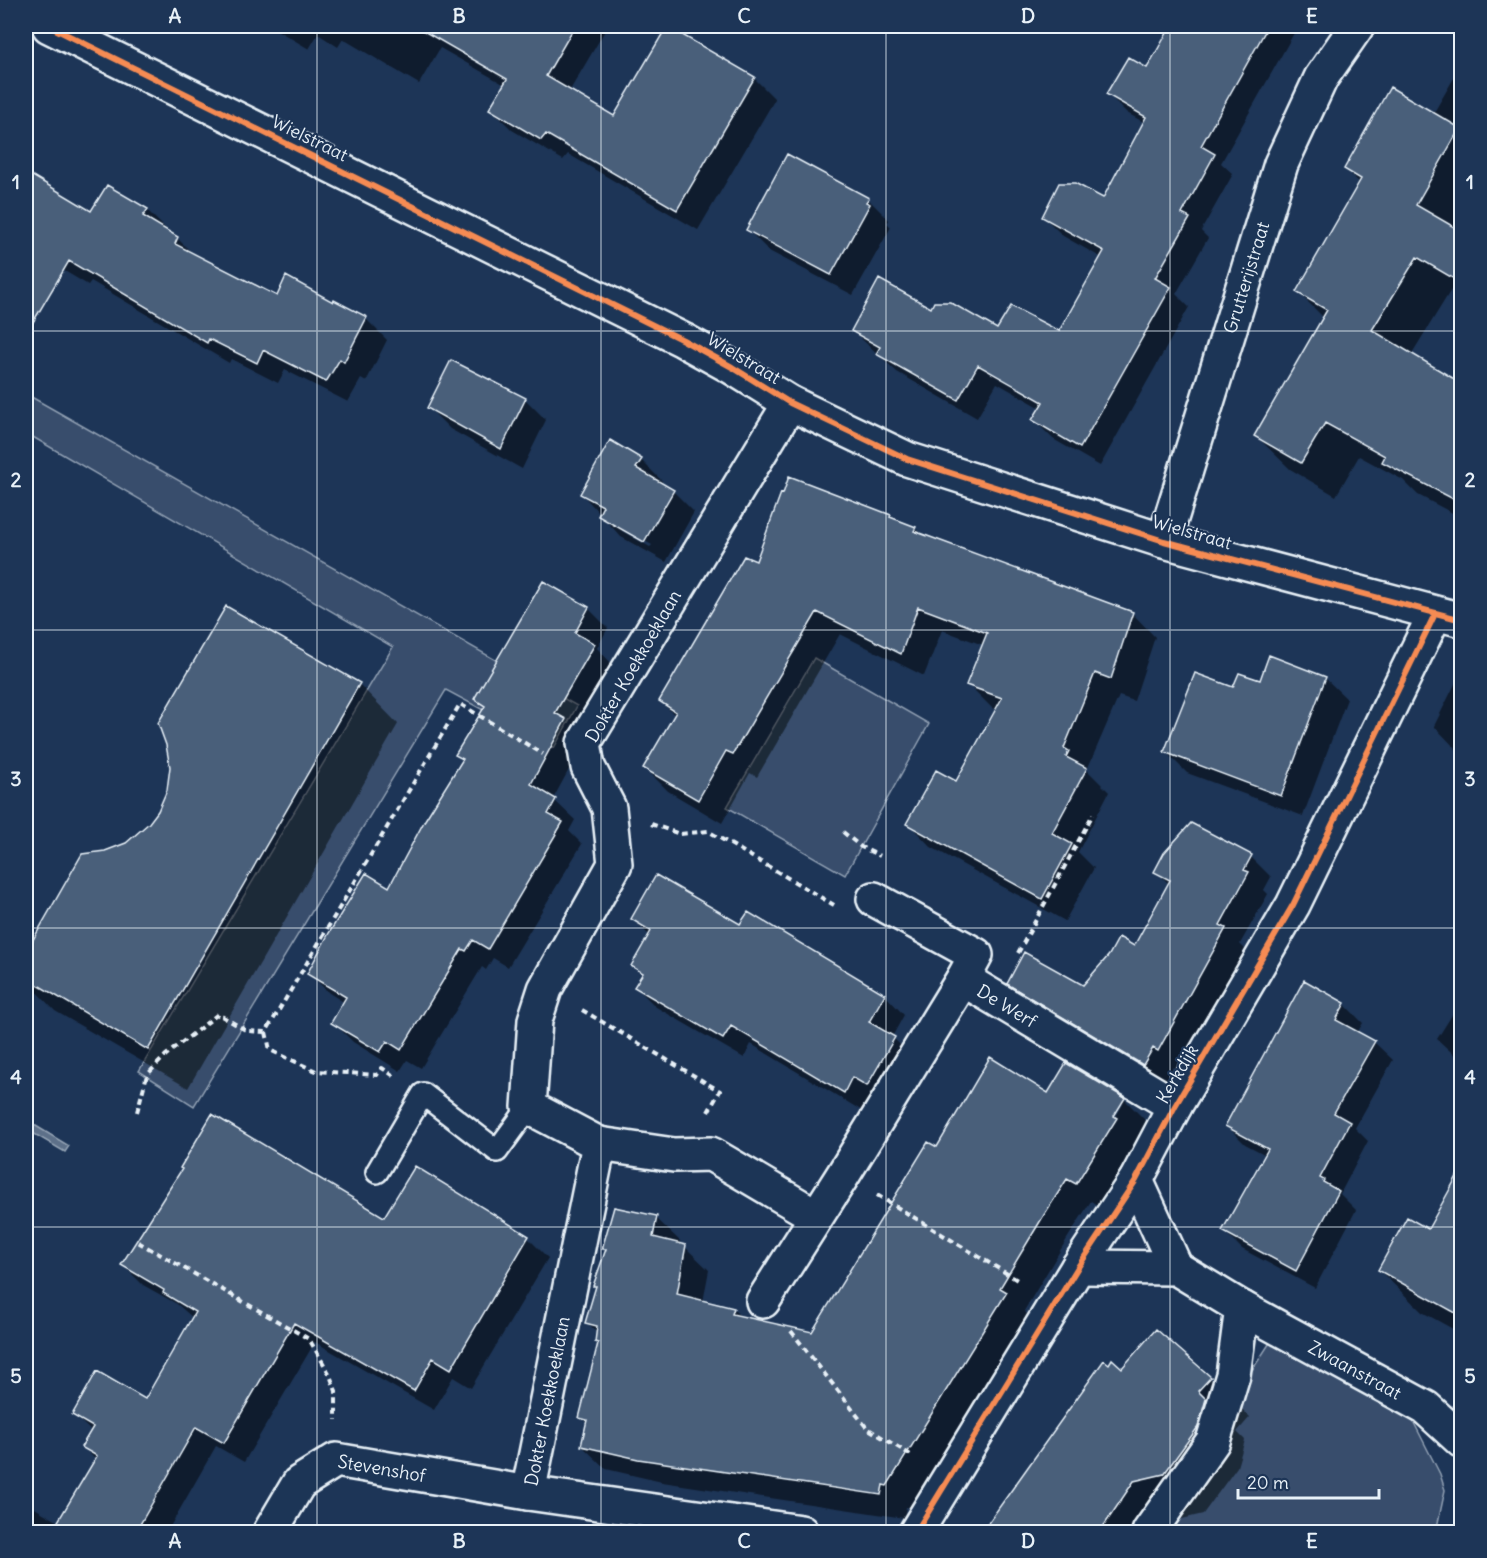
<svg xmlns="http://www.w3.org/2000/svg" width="1487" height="1558" font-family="Delius,sans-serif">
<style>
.green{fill:#374d6c;stroke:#909fb2;stroke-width:1.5}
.water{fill:#5d7089;stroke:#95a4b5;stroke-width:1.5}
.shadow{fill:#0007;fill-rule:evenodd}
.building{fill:#495e7a;stroke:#e8f1f8;stroke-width:1.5}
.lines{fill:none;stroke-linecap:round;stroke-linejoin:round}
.lane-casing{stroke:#e8f1f8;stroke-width:26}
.street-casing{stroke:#e8f1f8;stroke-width:38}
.path{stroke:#e8f1f8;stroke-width:4;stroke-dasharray:6 4.5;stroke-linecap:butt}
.lane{stroke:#1d3557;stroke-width:21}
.street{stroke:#1d3557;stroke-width:33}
.cycleway-casing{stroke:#1d3557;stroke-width:10}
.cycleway{stroke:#f68b52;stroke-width:6}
.grid{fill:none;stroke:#e8f1f8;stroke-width:1.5;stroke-opacity:0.55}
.labels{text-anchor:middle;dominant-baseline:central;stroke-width:4.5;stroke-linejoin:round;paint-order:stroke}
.street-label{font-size:18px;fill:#e8f1f8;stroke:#1d3557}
.neatline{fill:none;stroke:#e8f1f8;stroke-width:2}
.grid-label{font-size:20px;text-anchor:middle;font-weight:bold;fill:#e8f1f8}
</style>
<rect width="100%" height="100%" fill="#1d3557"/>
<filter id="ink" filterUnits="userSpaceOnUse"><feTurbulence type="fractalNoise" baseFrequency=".0167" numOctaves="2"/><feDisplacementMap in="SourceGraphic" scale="12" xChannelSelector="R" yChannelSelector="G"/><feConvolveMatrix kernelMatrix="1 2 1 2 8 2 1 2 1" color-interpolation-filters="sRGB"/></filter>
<g filter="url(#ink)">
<path class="green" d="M 26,394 L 577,706 L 554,748 L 446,690 L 194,1106 L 139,1071 L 393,647 L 26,433 Z
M 814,658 L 929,724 L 845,875 L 727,807 Z
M 1271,1341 L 1413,1421 L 1440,1474 L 1445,1490 L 1436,1532 L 1254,1532 L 1247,1528 L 1244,1532 L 1147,1532 Z"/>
<path class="water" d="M 26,1120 L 69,1146 L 65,1152 L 26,1129 Z"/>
<path class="shadow" d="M 270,26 L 602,26 L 606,29 L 569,92 L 614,119 L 668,27 L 754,78 L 775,99 L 698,230 L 568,154 L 563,160 L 512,130 L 491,109 L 505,85 L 440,48 L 419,84 L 343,39 L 338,47 L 318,34 L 309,49 Z
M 1172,26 L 1298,26 L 1221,163 L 1233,174 L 1201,231 L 1208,238 L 1176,294 L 1189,307 L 1100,466 L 1053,439 L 1034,420 L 1041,408 L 997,383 L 977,418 L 897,372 L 853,331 L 932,310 L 997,331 L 1059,333 L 1102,258 L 1063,236 L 1044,217 L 1103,200 L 1145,123 L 1127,113 L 1108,94 L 1148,70 Z
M 1462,64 L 1462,218 L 1455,229 L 1462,232 L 1462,296 L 1451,290 L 1411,355 L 1461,384 L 1462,383 L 1462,518 L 1418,495 L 1403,480 L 1359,456 L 1336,496 L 1290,469 L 1256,436 L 1324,318 L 1298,292 L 1360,183 L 1345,169 L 1433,114 Z
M 26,174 L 92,213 L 147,210 L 168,231 L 167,233 L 178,239 L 195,256 L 277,298 L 334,304 L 335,302 L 366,319 L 387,340 L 366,382 L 361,379 L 348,402 L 285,370 L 278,383 L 231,359 L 229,363 L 91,281 L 88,285 L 26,248 Z
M 868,199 L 889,220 L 887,223 L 891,227 L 853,295 L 769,251 L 748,230 Z
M 525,399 L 546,420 L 522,469 L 450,429 L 429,408 Z
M 641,460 L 662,481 L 661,484 L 673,491 L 694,512 L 666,562 L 621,537 L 581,493 ZM 622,528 L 652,545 L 650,547 L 622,531 Z
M 890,516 L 894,520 L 915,528 L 924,537 L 1132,613 L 1155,637 L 1134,701 L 1119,696 L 1087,770 L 1109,792 L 1078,852 L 1094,868 L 1065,921 L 931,847 L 908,823 L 957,783 L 997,710 L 992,708 L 968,684 L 983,645 L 942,630 L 924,676 L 840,634 L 757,777 L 750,773 L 722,823 L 668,791 L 645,768 L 676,716 L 660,701 L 756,563 Z
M 588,608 L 608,628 L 597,648 L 613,665 L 585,740 L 553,799 L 575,820 L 569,831 L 582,844 L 508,967 L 493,958 L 486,970 L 482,967 L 421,1068 L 407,1060 L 400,1071 L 353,1042 L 333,1022 L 345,1003 L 329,993 L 309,973 L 389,889 L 464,761 L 457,755 L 486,708 L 476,699 Z
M 1462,670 L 1462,751 L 1456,749 L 1434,726 Z
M 1325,678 L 1347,699 L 1303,816 L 1187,773 L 1166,752 L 1234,689 L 1260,682 Z
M 359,684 L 398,724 L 188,1088 L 55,1011 L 26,981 L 26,955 L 83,855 L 106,853 L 127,844 L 150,824 L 166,798 Z
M 1251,857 L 1271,877 L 1264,890 L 1268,894 L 1240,944 L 1245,949 L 1178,1070 L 1173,1067 L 1164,1084 L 1029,1004 L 1009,983 L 1083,987 L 1134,948 L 1169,884 L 1156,871 Z
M 748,914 L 885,995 L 904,1015 L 892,1037 L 914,1058 L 864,1112 L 751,1044 L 744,1058 L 656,1007 L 636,987 L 643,975 L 633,966 L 650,936 L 632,918 L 741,926 Z
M 1304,982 L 1344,1004 L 1363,1023 L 1357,1033 L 1374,1042 L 1393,1060 L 1355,1128 L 1368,1141 L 1340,1194 L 1356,1210 L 1315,1288 L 1242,1249 L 1224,1231 L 1266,1155 L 1245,1144 L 1227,1126 Z
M 1462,999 L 1462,1062 L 1437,1039 Z
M 1048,1095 L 1124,1099 L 1147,1122 L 1137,1140 L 1140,1142 L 1100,1207 L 1091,1201 L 1067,1239 L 1024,1311 L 1029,1316 L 911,1508 L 906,1507 L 904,1518 L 662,1482 L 606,1469 L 582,1446 L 588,1424 L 581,1418 L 600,1344 L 597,1333 L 587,1322 L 597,1287 L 595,1285 L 607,1251 L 604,1248 L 656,1218 L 680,1241 L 679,1245 L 685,1247 L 709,1270 L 703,1302 L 733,1309 L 741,1317 L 812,1334 L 937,1149 ZM 1120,1104 L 1123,1104 L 1112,1123 L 1109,1122 Z
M 415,1168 L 528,1238 L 548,1258 L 471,1388 L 453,1377 L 434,1410 L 315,1342 L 244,1462 L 216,1446 L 167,1532 L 26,1532 L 26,1503 L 59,1522 L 96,1460 L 83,1447 L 92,1432 L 74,1415 L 145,1401 L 193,1318 L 177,1304 L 143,1285 L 123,1265 L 385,1219 Z
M 1462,1173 L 1462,1334 L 1422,1312 L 1379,1270 L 1429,1231 Z
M 1109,1366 L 1122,1370 L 1210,1378 L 1250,1417 L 1237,1432 L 1245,1440 L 1237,1467 L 1203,1514 L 1174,1521 L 1166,1532 L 1001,1532 Z"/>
<path class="building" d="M 415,26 L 575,26 L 546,76 L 614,116 L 667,26 L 755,77 L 677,210 L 546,134 L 541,140 L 489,109 L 507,79 Z
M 1171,26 L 1268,26 L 1201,146 L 1215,154 L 1182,214 L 1190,218 L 1155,278 L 1171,287 L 1080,448 L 1032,420 L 1043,402 L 978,365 L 958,400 L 876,354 L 880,347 L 851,331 L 879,279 L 931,308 L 934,302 L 950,302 L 997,329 L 1011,306 L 1059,331 L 1104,251 L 1042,217 L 1059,183 L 1075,183 L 1103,198 L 1146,117 L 1106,94 L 1128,57 L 1147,68 Z
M 1390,87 L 1460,128 L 1416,205 L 1461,231 L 1461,283 L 1417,257 L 1372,330 L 1461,383 L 1461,503 L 1382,462 L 1385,456 L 1325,423 L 1301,463 L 1254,436 L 1327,310 L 1296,292 L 1361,179 L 1344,169 Z
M 787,154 L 869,198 L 866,202 L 870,204 L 831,275 L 746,230 Z
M 26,172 L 91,211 L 107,185 L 148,209 L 143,216 L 178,237 L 175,244 L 277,296 L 286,276 L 333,302 L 334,300 L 367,317 L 344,362 L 340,359 L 326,382 L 263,350 L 257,363 L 209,339 L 207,343 L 69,261 L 26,334 Z
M 451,360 L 526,398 L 501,449 L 427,408 Z
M 610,440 L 642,459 L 636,468 L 674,490 L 644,542 L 598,516 L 603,506 L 580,494 Z
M 789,476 L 891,515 L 890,517 L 916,527 L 914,531 L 1133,612 L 1111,679 L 1095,673 L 1064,748 L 1069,751 L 1066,757 L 1087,768 L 1052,833 L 1072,844 L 1042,899 L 906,824 L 936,770 L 956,781 L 1002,698 L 966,685 L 987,633 L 918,607 L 901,654 L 817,612 L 733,754 L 726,751 L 698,800 L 643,768 L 676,712 L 659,701 L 744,556 L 756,561 L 781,493 L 783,494 Z
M 543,581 L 589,607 L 575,633 L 595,644 L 555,713 L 566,719 L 531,784 L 556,799 L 548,814 L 563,822 L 488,949 L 473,940 L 466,951 L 462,949 L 401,1050 L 387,1041 L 380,1052 L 331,1023 L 346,997 L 307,974 L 329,933 L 366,873 L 389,887 L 425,820 L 463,759 L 455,755 L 485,706 L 474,699 Z
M 226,606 L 360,683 L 148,1050 L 26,978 L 26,952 L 82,854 L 105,851 L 126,843 L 149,823 L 158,811 L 167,790 L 170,767 L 166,745 L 158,723 Z
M 1269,655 L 1326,677 L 1281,796 L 1164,752 L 1195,673 L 1233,687 L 1239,673 L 1260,680 Z
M 1191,823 L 1252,855 L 1244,870 L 1249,872 L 1220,925 L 1226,928 L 1158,1051 L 1153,1048 L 1143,1065 L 1007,984 L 1024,952 L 1083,985 L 1109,955 L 1119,937 L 1134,946 L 1170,880 L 1154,872 L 1164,853 Z
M 656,875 L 740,924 L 748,912 L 885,994 L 869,1022 L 895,1037 L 867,1086 L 852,1077 L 844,1093 L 731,1026 L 723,1039 L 634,987 L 643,973 L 631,966 L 651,931 L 631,919 Z
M 1304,980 L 1345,1003 L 1336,1020 L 1375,1041 L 1334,1113 L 1350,1122 L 1320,1178 L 1324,1180 L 1323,1182 L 1339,1191 L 1296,1271 L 1222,1231 L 1268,1149 L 1225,1126 Z
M 990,1057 L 1048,1093 L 1066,1063 L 1125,1098 L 1114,1116 L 1117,1118 L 1076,1184 L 1067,1179 L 1044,1215 L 1000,1288 L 1007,1292 L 887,1486 L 883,1485 L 881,1495 L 638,1459 L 581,1446 L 587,1420 L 579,1418 L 598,1343 L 595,1342 L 597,1326 L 585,1323 L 596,1286 L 593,1286 L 606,1249 L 602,1249 L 614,1207 L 657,1216 L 653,1237 L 686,1245 L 677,1294 L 734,1308 L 732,1314 L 812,1332 L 928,1142 L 937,1147 Z
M 212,1114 L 384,1217 L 415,1166 L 529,1236 L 451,1369 L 433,1358 L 414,1391 L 294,1323 L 224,1443 L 196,1427 L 135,1533 L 51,1533 L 97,1456 L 81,1447 L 93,1427 L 72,1415 L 97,1371 L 145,1399 L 195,1312 L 163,1293 L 164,1290 L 121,1265 L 182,1169 L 180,1168 Z
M 1461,1169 L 1461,1316 L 1378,1270 L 1407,1217 L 1428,1229 Z
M 1156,1329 L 1211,1377 L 1198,1391 L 1206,1399 L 1198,1427 L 1164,1474 L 1134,1481 L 1099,1533 L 981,1533 L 1104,1360 L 1109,1364 L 1112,1359 L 1122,1368 Z"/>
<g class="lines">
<defs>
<path id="lane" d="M 377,1172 L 423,1094 L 497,1151 L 529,1107"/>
<g id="street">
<path d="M 49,26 L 683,340 L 732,367 L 790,403 L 907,459 L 1164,541 L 1462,620"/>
<path d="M 790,403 L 584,743 L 588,767 L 609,808 L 615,864 L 545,989 L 535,1020 L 529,1107 L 599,1144 L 528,1493 L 801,1532"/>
<path id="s1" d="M 1164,541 L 1281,164 L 1321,78 L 1357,26"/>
<path id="s2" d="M 874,899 L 976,955 L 963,979 L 1175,1106"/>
<path d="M 599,1144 L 674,1155 L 711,1154 L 816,1216"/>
<path d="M 1136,1180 L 1176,1268"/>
<path id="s3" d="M 1078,1267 L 1176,1268 L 1242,1308 L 1426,1408 L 1462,1441"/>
<path d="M 763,1301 L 843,1175 L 963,979"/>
<path id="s4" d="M 270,1532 L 299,1483 L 336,1460 L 528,1493"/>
<path d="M 916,1532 L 1078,1267 L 1136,1180 L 1175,1106 L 1293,905 L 1435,614"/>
<path d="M 1149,1532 L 1213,1441 L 1233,1375 L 1242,1308"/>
</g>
</defs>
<use href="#lane" class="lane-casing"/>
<use href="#street" class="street-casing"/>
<path class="path" d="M 651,824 L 680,834 L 708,831 L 834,905
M 843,832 L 861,847 L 880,856
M 1018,953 L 1093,814
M 582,1010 L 720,1091 L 708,1112
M 394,1076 L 382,1068 L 377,1075 L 316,1071 L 270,1050 L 266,1032 L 460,704 L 543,754
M 137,1112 L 147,1075 L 166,1055 L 218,1014 L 247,1031 L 266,1032
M 877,1195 L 1019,1281
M 138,1242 L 309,1339 L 329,1373 L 336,1391 L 336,1420
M 791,1331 L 867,1428 L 914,1457"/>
<use href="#lane" class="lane"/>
<use href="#street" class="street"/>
<defs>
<path id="cycleway" d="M 49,26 L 683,340 L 732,367 L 790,403 L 907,459 L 1164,541 L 1462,620
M 916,1532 L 1078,1267 L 1136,1180 L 1175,1106 L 1293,905 L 1435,614"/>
</defs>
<use href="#cycleway" class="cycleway-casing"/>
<use href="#cycleway" class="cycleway"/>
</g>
</g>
<path class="grid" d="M 317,26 L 317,1532M 601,26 L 601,1532M 886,26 L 886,1532M 1170,26 L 1170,1532M 26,331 L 1462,331M 26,630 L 1462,630M 26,928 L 1462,928M 26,1227 L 1462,1227"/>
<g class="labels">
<g class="street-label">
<text transform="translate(310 138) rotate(26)">Wielstraat</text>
<text stroke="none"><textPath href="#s1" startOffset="276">Grutterijstraat</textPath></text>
<text transform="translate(744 358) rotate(31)">Wielstraat</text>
<text transform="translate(1192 532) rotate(16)">Wielstraat</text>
<text transform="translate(633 666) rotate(-60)">Dokter Koekkoeklaan</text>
<text stroke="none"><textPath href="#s2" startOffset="195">De Werf</textPath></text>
<text transform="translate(1177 1074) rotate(-60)">Kerkdijk</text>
<text stroke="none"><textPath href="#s3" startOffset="304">Zwaanstraat</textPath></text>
<text transform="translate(547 1401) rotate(-79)">Dokter Koekkoeklaan</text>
<text stroke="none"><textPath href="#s4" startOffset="147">Stevenshof</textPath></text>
</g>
</g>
<rect width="1487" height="1558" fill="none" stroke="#1d3557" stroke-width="66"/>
<path d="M1238 1489v9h141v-9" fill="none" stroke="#e8f1f8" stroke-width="3"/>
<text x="1247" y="1489" font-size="18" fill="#e8f1f8" stroke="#1d3557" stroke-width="4.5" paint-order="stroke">20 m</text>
<rect x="33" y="33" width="1421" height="1492" class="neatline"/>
<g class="grid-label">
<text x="175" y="23">A</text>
<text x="459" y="23">B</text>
<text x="744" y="23">C</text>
<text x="1028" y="23">D</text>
<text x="1312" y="23">E</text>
<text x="16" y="189">1</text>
<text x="1470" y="189">1</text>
<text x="16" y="487">2</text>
<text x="1470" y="487">2</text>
<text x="16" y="786">3</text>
<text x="1470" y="786">3</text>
<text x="16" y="1084">4</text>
<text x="1470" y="1084">4</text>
<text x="16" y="1383">5</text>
<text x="1470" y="1383">5</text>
<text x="175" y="1548">A</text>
<text x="459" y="1548">B</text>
<text x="744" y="1548">C</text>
<text x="1028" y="1548">D</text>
<text x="1312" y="1548">E</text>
</g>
</svg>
